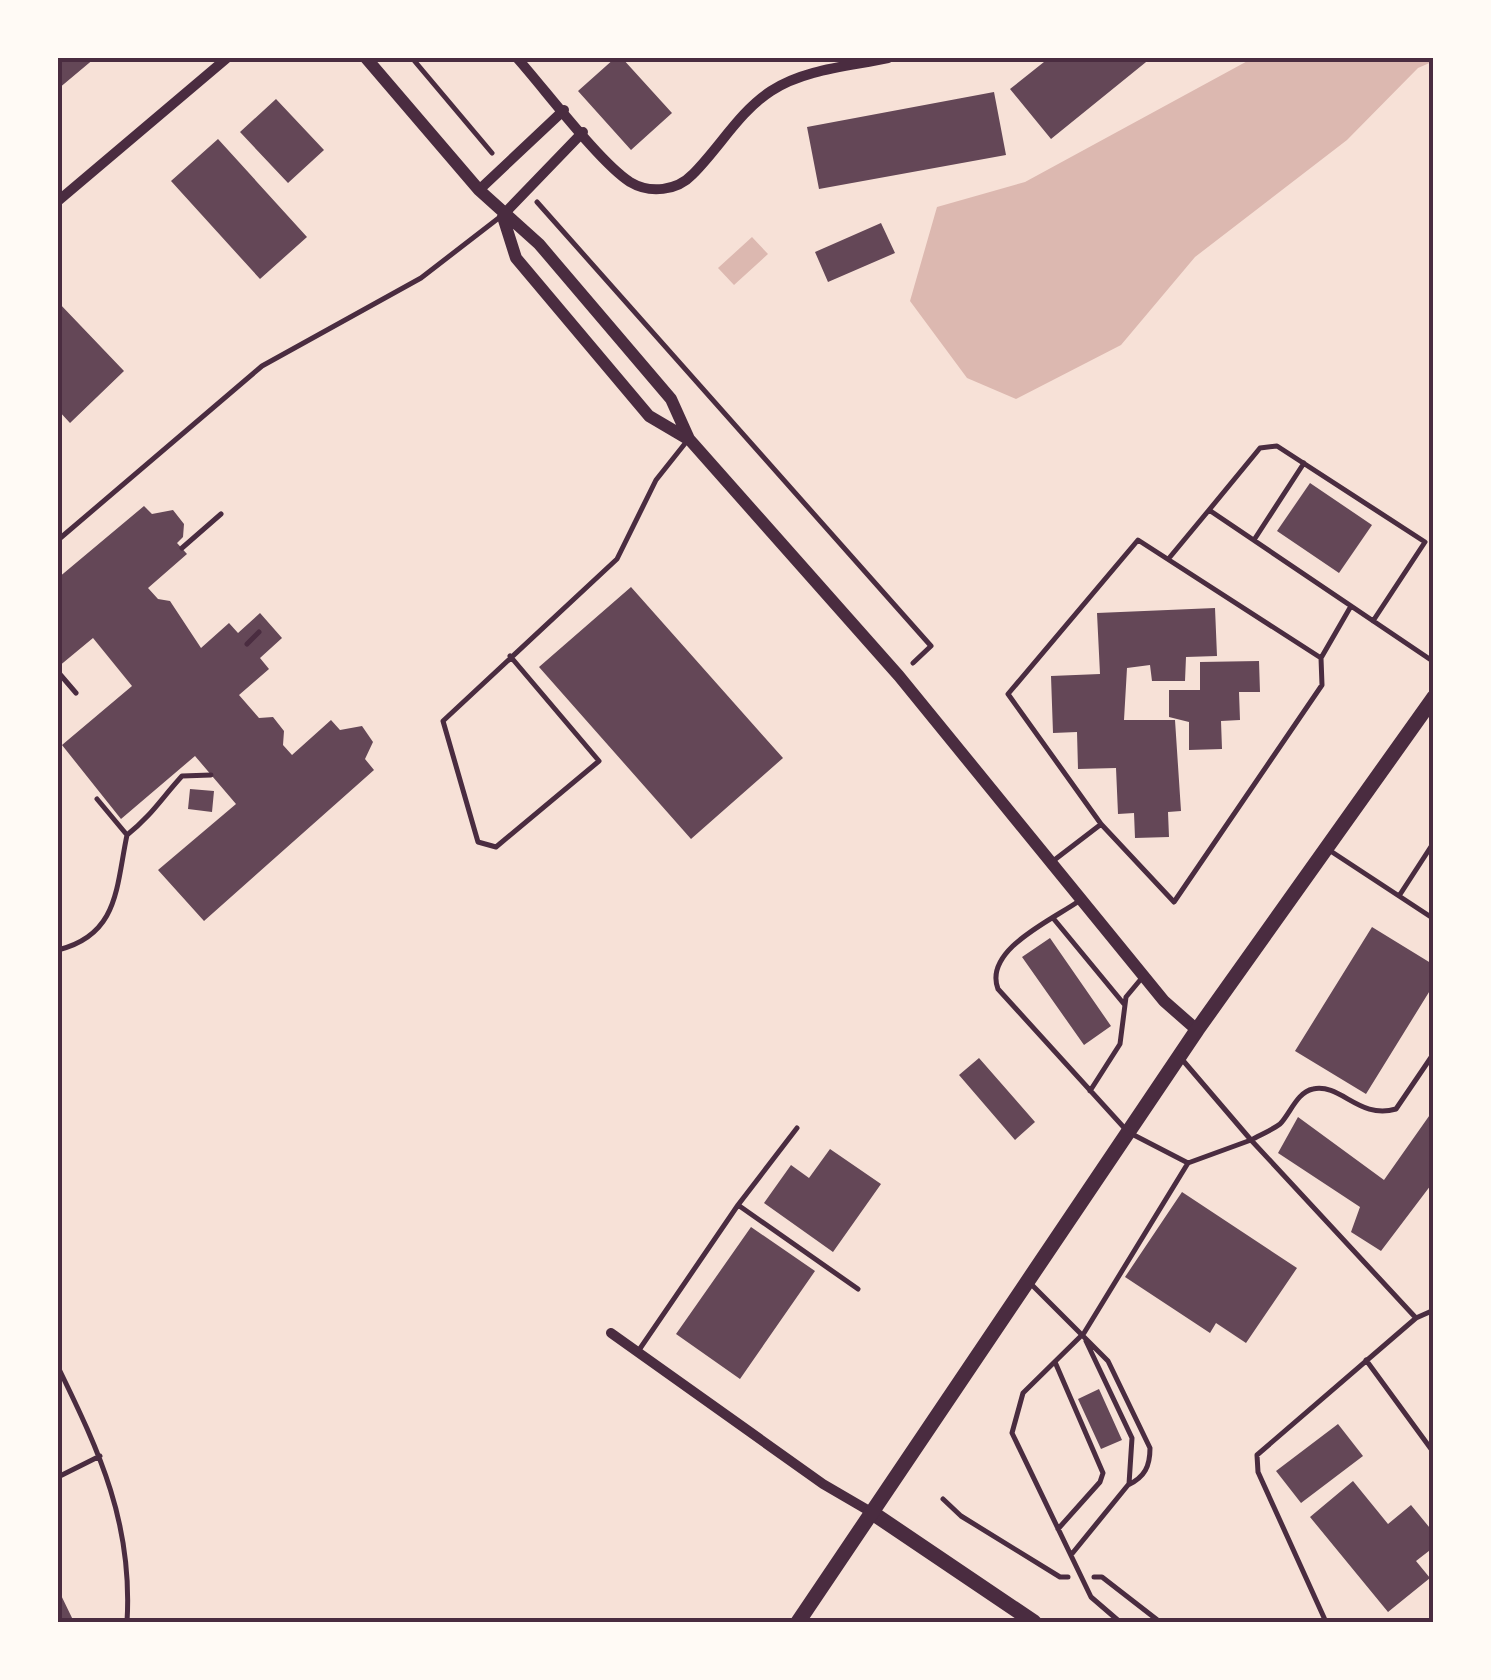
<svg xmlns="http://www.w3.org/2000/svg" width="1491" height="1680" font-family="'Titillium Web',sans-serif">
<style>
.water{fill:#dcb8b0}
.building{fill:#644757}
.lines{fill:none;stroke-linecap:round;stroke-linejoin:round}
.path{stroke:#4a2c40;stroke-width:5}
.service{stroke:#4a2c40;stroke-width:5}
.minor{stroke:#4a2c40;stroke-width:10}
.tertiary{stroke:#4a2c40;stroke-width:12}
.secondary{stroke:#4a2c40;stroke-width:15}
.primary{stroke:#4a2c40;stroke-width:15}
.neatline{fill:none;stroke:#4a2c40;stroke-width:4}
</style>
<rect width="100%" height="100%" fill="#f7e1d7"/>
<path class="water" d="M 1253,58 L 1433,58 L 1434,61 L 1418,68 L 1347,140 L 1195,257 L 1121,345 L 1016,399 L 967,378 L 910,301 L 937,207 L 1025,182 Z
M 752,237 L 768,254 L 734,285 L 718,268 Z"/>
<path class="building" d="M 58,58 L 95,58 L 58,89 Z
M 615,58 L 622,58 L 672,113 L 631,150 L 578,91 Z
M 1049,58 L 1151,58 L 1051,139 L 1010,89 Z
M 994,92 L 1006,155 L 819,189 L 807,127 Z
M 276,99 L 324,150 L 288,183 L 240,132 Z
M 218,139 L 307,237 L 260,279 L 171,181 Z
M 881,223 L 895,253 L 828,282 L 815,252 Z
M 58,302 L 124,371 L 70,423 L 58,410 Z
M 1310,483 L 1372,525 L 1339,573 L 1277,531 Z
M 144,506 L 152,514 L 173,510 L 184,524 L 183,537 L 177,543 L 187,554 L 148,588 L 158,599 L 170,601 L 201,648 L 229,623 L 238,633 L 260,613 L 282,638 L 260,658 L 269,669 L 239,695 L 259,718 L 273,717 L 284,731 L 283,745 L 292,755 L 331,720 L 340,730 L 362,726 L 373,742 L 365,759 L 374,770 L 204,921 L 158,870 L 236,804 L 195,756 L 121,819 L 62,745 L 132,686 L 93,638 L 58,667 L 58,578 Z
M 631,587 L 783,758 L 691,839 L 539,667 Z
M 1215,608 L 1217,656 L 1186,657 L 1185,681 L 1152,681 L 1150,665 L 1127,668 L 1124,720 L 1175,720 L 1181,811 L 1168,812 L 1169,837 L 1135,838 L 1134,813 L 1118,814 L 1116,768 L 1078,769 L 1077,732 L 1053,733 L 1051,676 L 1100,674 L 1097,613 Z
M 1259,661 L 1260,692 L 1239,692 L 1240,720 L 1221,721 L 1222,749 L 1189,750 L 1189,722 L 1169,717 L 1169,690 L 1200,690 L 1200,662 Z
M 190,789 L 214,791 L 212,812 L 188,809 Z
M 1372,927 L 1434,965 L 1434,984 L 1366,1094 L 1295,1051 Z
M 1050,938 L 1111,1026 L 1084,1045 L 1022,957 Z
M 979,1058 L 1035,1122 L 1015,1140 L 959,1075 Z
M 1434,1109 L 1434,1181 L 1381,1251 L 1351,1232 L 1360,1207 L 1278,1153 L 1298,1117 L 1384,1180 Z
M 830,1149 L 881,1184 L 833,1252 L 764,1203 L 791,1165 L 809,1178 Z
M 1182,1192 L 1297,1268 L 1246,1343 L 1216,1323 L 1210,1333 L 1125,1277 Z
M 751,1227 L 815,1271 L 740,1379 L 676,1334 Z
M 1099,1389 L 1122,1440 L 1101,1449 L 1078,1399 Z
M 1338,1424 L 1363,1456 L 1301,1503 L 1276,1471 Z
M 1353,1481 L 1388,1524 L 1411,1505 L 1434,1533 L 1434,1547 L 1416,1561 L 1430,1578 L 1388,1612 L 1310,1517 Z
M 58,1589 L 74,1622 L 58,1622 Z"/>
<g class="lines">
<path class="path" d="M 412,58 L 492,153
M 537,202 L 931,646 L 913,663
M 182,548 L 221,514
M 247,644 L 259,632
M 58,672 L 76,693
M 127,835 C 152,815 161,799 182,776 L 211,775
M 58,950 C 119,935 116,887 127,835 L 97,799
M 943,1499 L 961,1516 L 1060,1577 L 1068,1577
M 1094,1577 L 1102,1577 L 1160,1622"/>
<path class="service" d="M 1209,510 L 1260,448 L 1277,446 L 1425,542 L 1373,621
M 58,540 L 262,366 L 421,278 L 500,217
M 1254,540 L 1304,463
M 1170,557 L 1209,510 L 1434,662
M 510,656 L 599,761 L 496,847 L 478,842 L 443,721 L 617,559 L 656,480 L 687,441
M 1321,658 L 1138,540 L 1008,694 L 1101,824 L 1174,902 L 1322,685 L 1321,658 L 1351,606
M 1329,850 L 1434,919
M 1053,861 L 1100,825
M 1399,896 L 1434,842
M 1079,901 C 1052,920 983,950 998,989 L 1128,1132 L 1188,1163 L 1084,1333 L 1023,1393 L 1012,1433 L 1091,1597 L 1120,1622
M 1053,918 L 1124,1004
M 1180,1057 L 1251,1140 C 1260,1135 1272,1130 1280,1124 C 1290,1114 1297,1092 1313,1089 C 1341,1083 1359,1120 1396,1109 L 1434,1053
M 1090,1091 L 1120,1044 L 1126,997 L 1141,979
M 1188,1163 L 1251,1140 L 1416,1318 L 1257,1455 L 1258,1472 L 1326,1622
M 738,1205 L 858,1289
M 1030,1283 L 1108,1361 L 1150,1448 C 1150,1466 1145,1477 1128,1485 L 1071,1555
M 1416,1318 L 1434,1310
M 1086,1341 L 1132,1438 L 1129,1484
M 639,1350 L 738,1205 L 797,1128
M 1366,1360 L 1434,1453
M 1055,1362 L 1103,1473 L 1100,1482 L 1058,1529
M 58,1367 C 100,1453 133,1524 127,1622
M 58,1477 L 100,1456"/>
<path class="minor" d="M 517,58 C 544,88 599,162 630,182 C 650,194 677,191 693,174 C 720,147 739,112 771,91 C 804,69 851,66 888,58
M 479,190 L 564,110
M 58,201 L 227,58
M 503,215 L 583,132
M 611,1333 L 823,1484 L 871,1512"/>
<path class="tertiary" d="M 366,58 L 479,190 L 539,244 L 671,399 L 689,439 L 899,676 L 1164,1001 L 1197,1030
M 503,217 L 516,258 L 649,416 L 688,439"/>
<path class="secondary" d="M 871,1512 L 1034,1622"/>
<path class="primary" d="M 798,1622 L 1197,1030 L 1434,697"/>
</g>
<rect width="1491" height="1680" fill="none" stroke="#fffaf5" stroke-width="120"/>
<rect x="60" y="60" width="1371" height="1560" class="neatline"/>
</svg>
